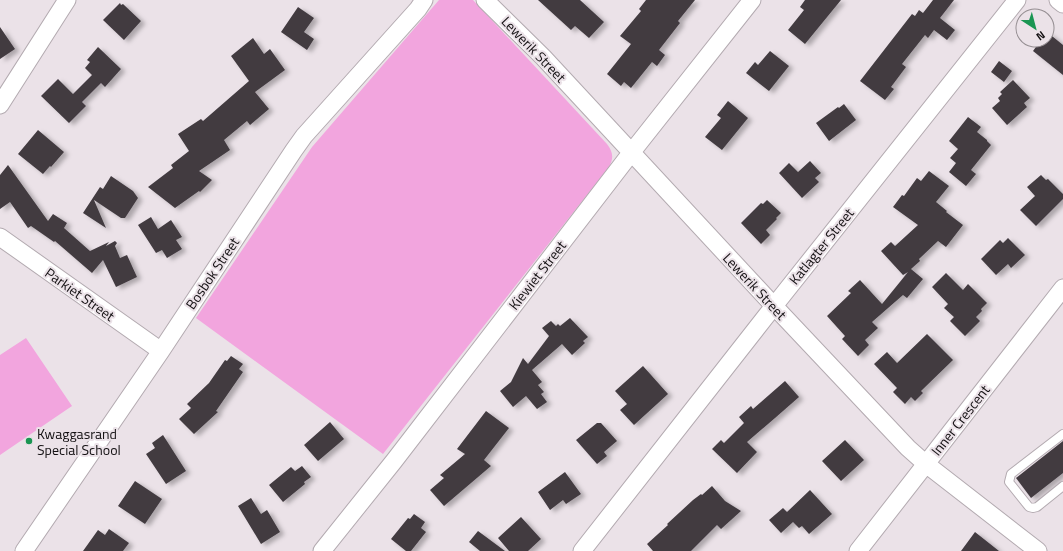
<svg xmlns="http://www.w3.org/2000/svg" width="1063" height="551" font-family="'Titillium Web',sans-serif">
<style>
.green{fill:#f2a5de}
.building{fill:#423b40;filter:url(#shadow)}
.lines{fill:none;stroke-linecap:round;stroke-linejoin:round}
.service-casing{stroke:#b3aab0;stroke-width:10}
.minor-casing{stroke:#b3aab0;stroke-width:19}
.service{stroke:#fff;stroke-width:8}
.minor{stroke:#fff;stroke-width:17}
.poi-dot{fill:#1a9552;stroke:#ebe2e8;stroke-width:1.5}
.labels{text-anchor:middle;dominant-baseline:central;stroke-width:4;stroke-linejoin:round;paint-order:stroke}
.street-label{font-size:14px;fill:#131012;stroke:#ebe2e8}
.poi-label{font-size:14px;fill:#131012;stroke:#ebe2e8;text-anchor:start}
</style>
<defs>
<filter id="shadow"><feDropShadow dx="4.5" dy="2.5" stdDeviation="2" flood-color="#0004"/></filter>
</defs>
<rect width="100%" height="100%" fill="#ebe2e8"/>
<path class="green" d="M 439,0 L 473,0 L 607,144 C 613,152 614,158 609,167 L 383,454 L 196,318 L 312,147 Z
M 26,338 L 72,406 L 0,455 L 0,355 Z"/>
<path class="building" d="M 538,0 L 580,0 L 604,22 L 589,38 L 575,26 L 571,30 Z
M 646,0 L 695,0 L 678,21 L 680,23 L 659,50 L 665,55 L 657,66 L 652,62 L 631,88 L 624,82 L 621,86 L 607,74 L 631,44 L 620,36 L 641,11 L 639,9 Z
M 805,0 L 841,0 L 805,44 L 788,30 L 804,10 L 800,7 Z
M 933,0 L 954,0 L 940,18 L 955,30 L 947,40 L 934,30 L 928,38 L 925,35 L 902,64 L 906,67 L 891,87 L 894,89 L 885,100 L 860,81 L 912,14 L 915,16 L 919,10 L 923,13 Z
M 120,3 L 121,5 L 123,4 L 141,21 L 124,40 L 103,20 Z
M 298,7 L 314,18 L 304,32 L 314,39 L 307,50 L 281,32 Z
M 0,27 L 15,49 L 0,59 Z
M 1047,32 L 1063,45 L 1063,75 L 1033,51 L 1041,40 L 1047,40 Z
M 253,38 L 264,54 L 270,49 L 285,70 L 255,92 L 269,109 L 250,125 L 247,121 L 224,140 L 230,150 L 199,171 L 212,180 L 200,192 L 199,191 L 175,208 L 148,187 L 173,168 L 171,165 L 189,151 L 178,134 L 201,119 L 203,121 L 249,81 L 231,56 Z
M 98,47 L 121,69 L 105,87 L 101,83 L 82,102 L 86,106 L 69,123 L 41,96 L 58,79 L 73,94 L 92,75 L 85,68 L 90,62 L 87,60 Z
M 770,51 L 789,66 L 769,91 L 746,73 L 755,62 L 758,65 Z
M 999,61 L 1012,71 L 1004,82 L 991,72 Z
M 1013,80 L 1030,98 L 1024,103 L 1027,107 L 1007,125 L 992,108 L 1000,101 L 998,98 L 1002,94 L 1000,92 Z
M 728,101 L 748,118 L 722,150 L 705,137 L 721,118 L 717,115 Z
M 844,104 L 856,120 L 829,141 L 816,123 L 838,107 L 839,108 Z
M 968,117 L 981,127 L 977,132 L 987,140 L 987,141 L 991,145 L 971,170 L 976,174 L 966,186 L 949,172 L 956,163 L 950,158 L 958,149 L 949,141 Z
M 38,130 L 64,152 L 51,167 L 50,166 L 43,174 L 18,154 Z
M 810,161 L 821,173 L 815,178 L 819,182 L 802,198 L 779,173 L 789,163 L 798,172 Z
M 8,165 L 48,221 L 53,214 L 67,223 L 64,228 L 90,251 L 109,242 L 106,246 L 115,241 L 117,243 L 115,246 L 120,258 L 127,255 L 137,277 L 116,287 L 103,260 L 92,273 L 55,241 L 54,242 L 31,226 L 28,228 L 10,202 L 0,209 L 0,175 Z
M 929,171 L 949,186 L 936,202 L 947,211 L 946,212 L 963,225 L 946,247 L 938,241 L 919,259 L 920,261 L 911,269 L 923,279 L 907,298 L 903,295 L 872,322 L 878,328 L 865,340 L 869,345 L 858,356 L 842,339 L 845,336 L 827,316 L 851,293 L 848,291 L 860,280 L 882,304 L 908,272 L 903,275 L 881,251 L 891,242 L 895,246 L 918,225 L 893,207 L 902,195 L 904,196 L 917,178 L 921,181 Z
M 1041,175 L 1046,180 L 1048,179 L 1063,194 L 1063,199 L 1036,226 L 1020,210 L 1035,196 L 1027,187 Z
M 111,176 L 133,191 L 138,198 L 125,218 L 121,218 L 94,200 L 106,228 L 83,213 L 100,187 L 103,189 Z
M 767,200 L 781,213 L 776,218 L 777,219 L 766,230 L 770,235 L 761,244 L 741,223 L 761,203 L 763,204 Z
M 151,217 L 158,229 L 171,220 L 182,237 L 176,240 L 182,249 L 167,258 L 162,250 L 156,253 L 138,225 Z
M 1008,238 L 1025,255 L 1011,268 L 1008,264 L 996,275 L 981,259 L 1000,240 L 1003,243 Z
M 946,273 L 963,290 L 968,284 L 987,303 L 981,309 L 982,311 L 976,317 L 980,321 L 965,336 L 950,321 L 954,317 L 944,308 L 948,304 L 932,287 Z
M 570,318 L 588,337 L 583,341 L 585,343 L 572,355 L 562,344 L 532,370 L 542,382 L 538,385 L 544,392 L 541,394 L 547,402 L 537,409 L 526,396 L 513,407 L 500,391 L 511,382 L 523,358 L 528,364 L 549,336 L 542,328 L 551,321 L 556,326 L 558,324 L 560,326 Z
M 927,334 L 953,360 L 921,391 L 923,393 L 915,401 L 911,397 L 905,404 L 893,392 L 897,388 L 874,364 L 887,352 L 897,363 Z
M 231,356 L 243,364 L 239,369 L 243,372 L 216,411 L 218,412 L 194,434 L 179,419 L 191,408 L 187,404 L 209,383 L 225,360 L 227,361 Z
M 643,366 L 668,394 L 634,425 L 620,410 L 627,404 L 615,391 Z
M 785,381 L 799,397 L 775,418 L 747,442 L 757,452 L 737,473 L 712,449 L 721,440 L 724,443 L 744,423 L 739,417 L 751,406 L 753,409 Z
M 486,411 L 509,428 L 484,460 L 491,466 L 444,506 L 430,490 L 444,478 L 440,475 L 465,454 L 457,449 Z
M 330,422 L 344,439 L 318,461 L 304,445 Z
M 597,423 L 601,423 L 617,441 L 604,452 L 607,456 L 597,464 L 576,440 Z
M 163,435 L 186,471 L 166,484 L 146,454 L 155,448 L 152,443 Z
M 845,440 L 864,460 L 841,481 L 822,461 Z
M 1063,441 L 1063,473 L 1031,498 L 1016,478 Z
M 302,466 L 311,477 L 304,482 L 305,484 L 283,502 L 269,485 L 291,467 L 295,471 Z
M 565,472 L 581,494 L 566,504 L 563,500 L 550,510 L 538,492 Z
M 135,481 L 162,499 L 145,524 L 118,506 Z
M 712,486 L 725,501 L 741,511 L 721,529 L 717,525 L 691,551 L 653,551 L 647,544 L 668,525 L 667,524 L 693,500 L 701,494 L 702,495 Z
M 810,490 L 832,514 L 809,534 L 802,526 L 799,528 L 793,522 L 781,533 L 769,520 L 783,508 L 787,512 Z
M 251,498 L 261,514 L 267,510 L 280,532 L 261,544 L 238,506 Z
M 414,514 L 425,522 L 421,528 L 426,532 L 411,551 L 406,551 L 391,539 L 408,518 L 410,519 Z
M 521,517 L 541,539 L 528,551 L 509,551 L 498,538 Z
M 109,529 L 129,543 L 123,551 L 83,551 L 98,530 L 105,535 Z
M 478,531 L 505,551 L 480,551 L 469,542 Z
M 975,532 L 999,551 L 961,551 Z"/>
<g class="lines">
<defs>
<path id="service" d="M 1063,434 L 1011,474 L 1009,482 L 1029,507 L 1033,508 L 1037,507 L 1063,486"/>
<path id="minor" d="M 485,0 L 543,57 L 774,306 L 908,448 L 926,464 L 1038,551
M 1058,0 L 1063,4
M 0,105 L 67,0
M 0,237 L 161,351
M 24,551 L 161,351 L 294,150 L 304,136 L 418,9 L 424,0
M 322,551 L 394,461 L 631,153 L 752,0
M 582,551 L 774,306 L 1017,0
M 858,551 L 1063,288"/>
</defs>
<use href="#service" class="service-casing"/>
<use href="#minor" class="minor-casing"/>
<use href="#service" class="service"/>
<use href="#minor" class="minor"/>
</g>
<circle class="poi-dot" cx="29" cy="441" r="4"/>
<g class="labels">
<g class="street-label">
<text transform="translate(534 49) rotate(46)">Lewerik Street</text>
<text transform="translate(821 246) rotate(-51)">Katlagter Street</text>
<text transform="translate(212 273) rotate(-56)">Bosbok Street</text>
<text transform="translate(537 275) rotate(-52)">Kiewiet Street</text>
<text transform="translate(755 286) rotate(47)">Lewerik Street</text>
<text transform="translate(80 294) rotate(35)">Parkiet Street</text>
<text transform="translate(960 420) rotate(-52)">Inner Crescent</text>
</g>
<g class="poi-label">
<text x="37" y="433">Kwaggasrand<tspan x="37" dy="16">Special School</tspan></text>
</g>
</g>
<g transform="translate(1035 28) rotate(144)"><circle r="19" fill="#ebe2e8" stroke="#958e92"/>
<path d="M0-3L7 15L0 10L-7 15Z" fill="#1a9552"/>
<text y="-6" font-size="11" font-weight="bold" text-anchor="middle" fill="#131012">N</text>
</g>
</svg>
